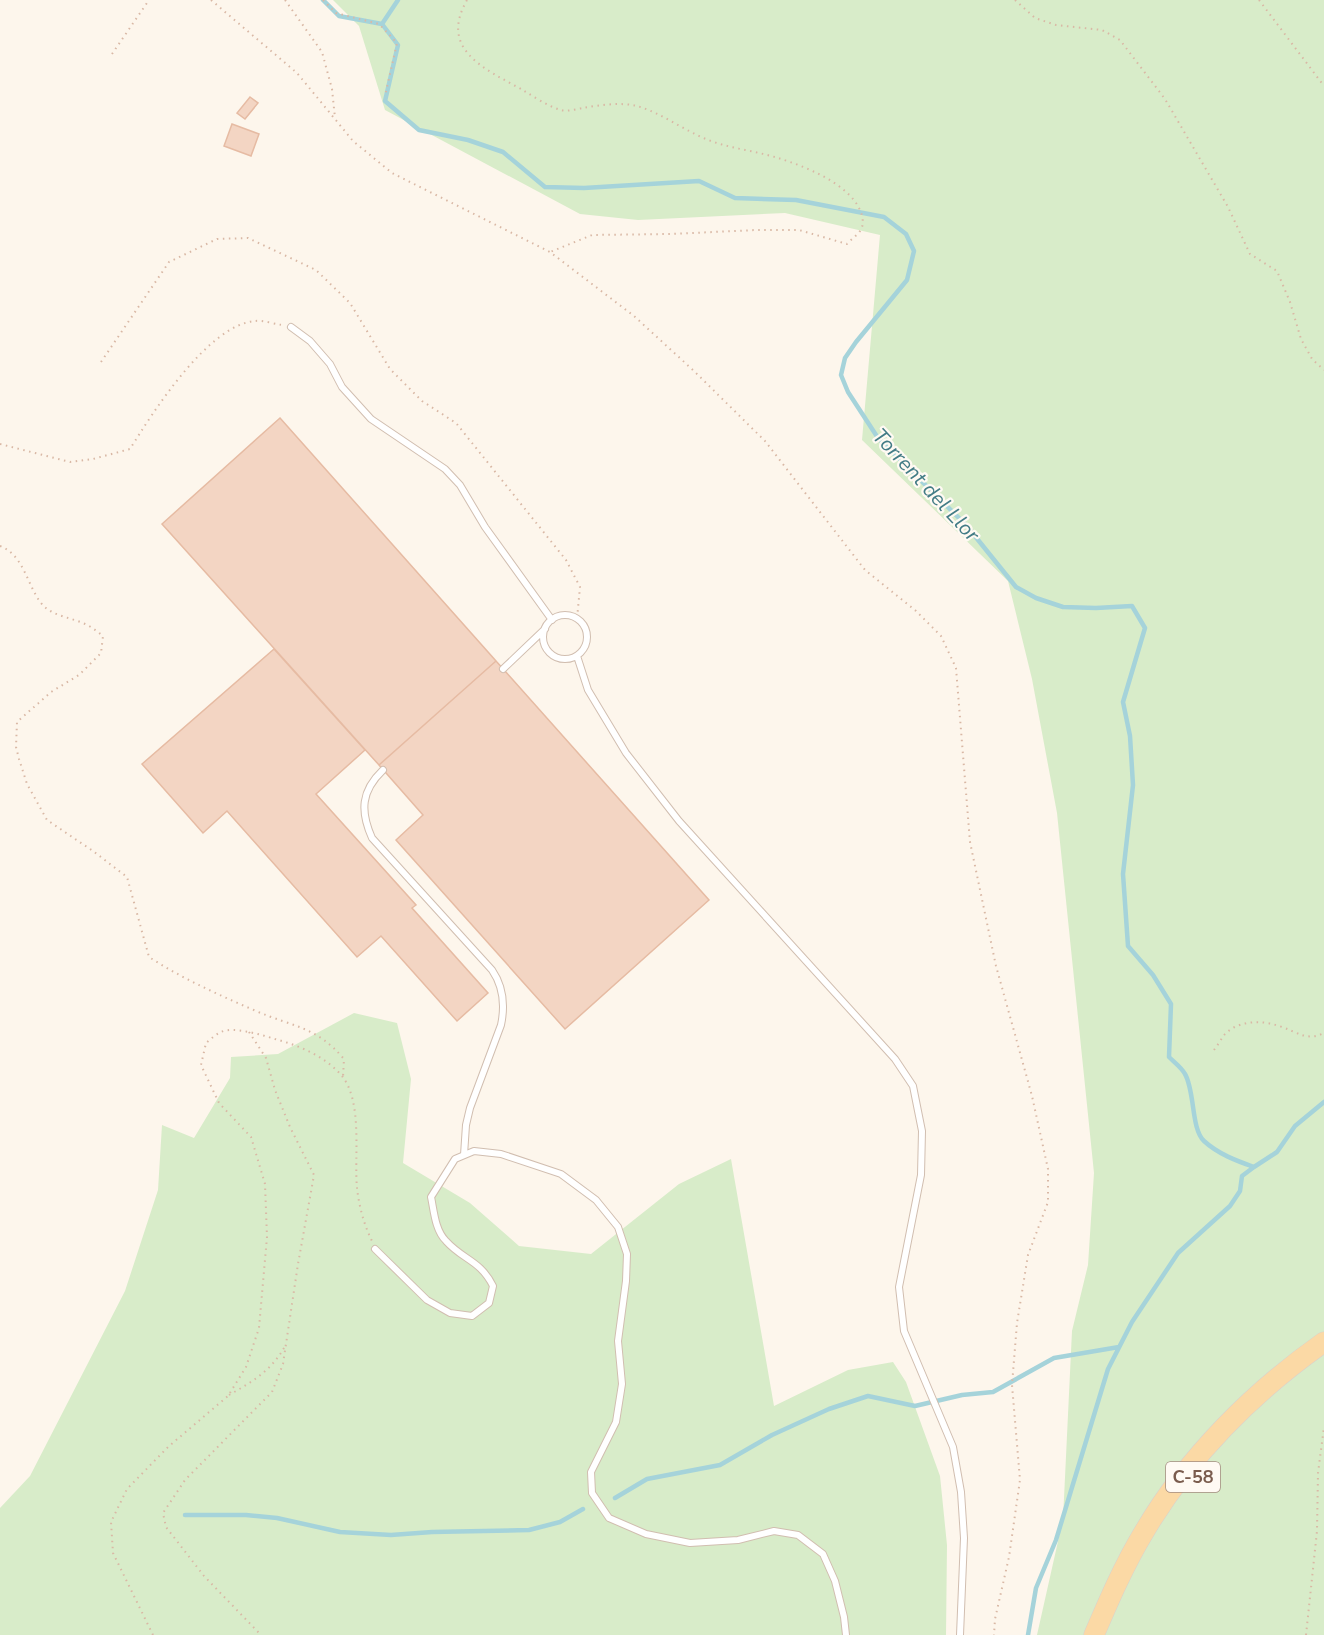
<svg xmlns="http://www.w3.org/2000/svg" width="1324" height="1635" font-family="'Nunito Sans',sans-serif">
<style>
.green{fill:#d8ecc9}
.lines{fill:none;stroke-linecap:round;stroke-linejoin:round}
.stream{stroke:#a5d3da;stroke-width:4.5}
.building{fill:#f3d5c3;stroke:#e6bba3;stroke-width:1.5}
.lane-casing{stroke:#d1beb0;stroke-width:8}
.primary-casing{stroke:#dad1cd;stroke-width:21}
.path{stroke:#d9b8a5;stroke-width:2;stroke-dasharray:1.5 4.5;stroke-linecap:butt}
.lane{stroke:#fff;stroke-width:6}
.primary{stroke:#fbd9a5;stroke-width:20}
.labels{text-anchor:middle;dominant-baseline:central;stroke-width:4.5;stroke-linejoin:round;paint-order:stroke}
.shield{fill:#fffaf3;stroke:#a28b7f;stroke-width:1.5}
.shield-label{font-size:18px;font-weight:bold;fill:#7a5c4d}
.water-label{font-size:21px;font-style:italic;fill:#437c86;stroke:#fffaf3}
</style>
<rect width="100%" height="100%" fill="#fdf6ec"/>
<path class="green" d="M 333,0 L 1324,0 L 1324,1635 L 1037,1635 L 1063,1519 L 1072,1331 L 1088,1265 L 1094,1173 L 1057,813 L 1032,679 L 1008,581 L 862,440 L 880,235 L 785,213 L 638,220 L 580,214 L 385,110 L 359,26 Z
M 354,1013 L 397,1023 L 411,1079 L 403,1163 L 470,1203 L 519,1246 L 591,1254 L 679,1184 L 731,1159 L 774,1406 L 848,1370 L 893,1362 L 906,1382 L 940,1476 L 947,1545 L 946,1635 L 0,1635 L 0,1508 L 30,1476 L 125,1291 L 158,1190 L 162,1125 L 194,1138 L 230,1078 L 231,1057 L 278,1054 Z"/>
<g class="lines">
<path class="stream" d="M 323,0 L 339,16 L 382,24 L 398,45 L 385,101 L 419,130 L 468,140 L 503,152 L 545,187 L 584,188 L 699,181 L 735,198 L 796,200 L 884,217 L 906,234 L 914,251 L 907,280 L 856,342 L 845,358 L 841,375 L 848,392 L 878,438 L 966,525 L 1016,587 L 1036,598 L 1063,607 L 1096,608 L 1132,606 L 1145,628 L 1123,702 L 1130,736 L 1133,785 L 1123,874 L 1128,946 L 1153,975 L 1171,1004 L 1169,1057 C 1174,1062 1182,1068 1185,1074 C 1195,1091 1191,1129 1204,1141 C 1218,1154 1237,1161 1254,1167 L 1277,1152 L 1295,1126 L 1324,1102
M 382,24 L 398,0
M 615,1498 L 647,1479 L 720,1465 L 772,1435 L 829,1409 L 868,1396 L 915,1406 L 962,1395 L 993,1392 L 1054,1358 L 1119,1347
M 185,1515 L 246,1515 L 277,1518 L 340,1532 L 391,1535 L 432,1532 L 529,1530 L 560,1522 L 583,1509
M 1028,1635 L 1036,1588 L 1056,1540 L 1108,1369 L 1132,1322 L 1178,1253 L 1230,1206 L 1240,1191 L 1242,1176 L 1254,1167"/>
</g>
<path class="building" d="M 250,97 L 258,103 L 245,119 L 237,113 Z
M 232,124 L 259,134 L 251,156 L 224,146 Z
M 280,418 L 496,661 L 379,765 L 162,524 Z
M 274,649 L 365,750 L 316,794 L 416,905 L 412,908 L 488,993 L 457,1021 L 381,936 L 357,957 L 227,811 L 203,833 L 142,764 Z
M 496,661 L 709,900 L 565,1029 L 396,840 L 423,815 L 379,765 Z"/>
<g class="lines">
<defs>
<path id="lane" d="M 291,327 L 310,341 L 330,364 L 342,387 L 371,419 L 445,469 L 460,485 L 485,527 L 552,620
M543 637a22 22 0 1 1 44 0a22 22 0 1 1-44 0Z
M 577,656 L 588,690 L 626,753 L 679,821 L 895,1059 L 913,1086 L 922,1131 L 921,1175 L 899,1287 L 904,1331 L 953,1447 L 961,1492 L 964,1538 L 960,1635
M 503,669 L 545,629
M 383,770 C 361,791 360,811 372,838 L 492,970 C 503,986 505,1006 501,1025 L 470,1108 L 466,1125 L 464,1155
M 375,1249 L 427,1300 L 450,1313 L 472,1316 L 489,1303 L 493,1286 C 480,1260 463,1260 446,1241 C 435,1230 434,1211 431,1197 L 455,1159 L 474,1151 L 501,1154 L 561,1174 L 596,1200 L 618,1227 L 627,1254 L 626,1281 L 618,1341 L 622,1384 L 616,1422 L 591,1472 L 592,1493 L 609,1518 L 646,1534 L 690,1543 L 738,1540 L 774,1531 L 798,1535 L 823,1554 L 835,1581 L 844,1617 L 846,1635"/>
<path id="primary" d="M 1094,1635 C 1109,1600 1124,1565 1144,1532 C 1188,1457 1253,1392 1324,1342"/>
</defs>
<use href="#lane" class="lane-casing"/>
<use href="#primary" class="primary-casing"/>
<path class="path" d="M 211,0 L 297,73 L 353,141 L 392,173 L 550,252 L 634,316 L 694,371 L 765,441 L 865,570 L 916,611 L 941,636 L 956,668 L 970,842 L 996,966 L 1032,1096 L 1048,1169 L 1048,1202 L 1028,1255 L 1017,1323 L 1012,1385 L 1020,1480 L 1009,1557 L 995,1619 L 994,1635
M 285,0 L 322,52 L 332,89 L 335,118
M 323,0 L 336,13 L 379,24 L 397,43 L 385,96
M 467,0 C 439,49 483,68 521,89 C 533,96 547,106 561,110 C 568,112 576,109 583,108 C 599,105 621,102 637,106 C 662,113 686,132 711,141 C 733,149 756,151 778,158 C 804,166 848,183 860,210 C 862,214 864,222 862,227 C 860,234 851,239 847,244 L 799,230 L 756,230 L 671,234 L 592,235 L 550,252
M 1015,0 L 1035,18 L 1056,25 L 1102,30 L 1120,40 L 1165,99 L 1228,207 L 1250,254 L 1277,271 L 1290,302 L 1301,339 L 1312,359 L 1324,370
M 1259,0 L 1324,86
M 112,54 L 149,0
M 101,362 L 169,262 L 217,239 L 248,238 L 316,270 L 350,303 L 390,369 L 422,401 L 456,423 L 566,560 L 580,587 L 577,619
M 0,444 L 70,462 L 93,459 L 130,449 C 153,412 208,325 255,321 C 263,320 274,324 282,325
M 0,546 C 24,555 27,585 41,603 C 52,617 72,617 87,625 C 93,628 98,632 103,636 L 101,653 L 79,675 L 51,692 L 17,722 L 16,747 L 19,759 L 27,784 L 47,820 L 93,851 L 127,877 L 149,957 C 183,979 219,995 256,1011 C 293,1027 316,1026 344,1059 L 343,1077
M 249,1032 L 266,1058 L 275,1090 L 290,1127 L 314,1175 L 298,1264 L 283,1364 L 272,1392 L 185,1480 L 163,1513 L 166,1527 L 204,1576 L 261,1635
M 1214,1050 C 1218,1045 1221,1039 1225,1034 C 1239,1020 1262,1020 1279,1026 C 1296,1031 1306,1042 1324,1033
M 229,1395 C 252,1382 273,1370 286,1344
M 153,1635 L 113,1553 L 111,1522 L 127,1489 L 168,1447 L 228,1396 L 246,1367 L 259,1328 L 267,1237 L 265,1184 L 251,1137 L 219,1103 L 201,1065 L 206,1043 C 211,1039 216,1034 221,1032 C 233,1026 262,1035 275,1039 C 300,1046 325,1056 342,1076 C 363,1102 354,1157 357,1188 C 359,1206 364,1225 372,1241
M 1306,1635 L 1317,1531 L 1318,1473 L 1324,1427"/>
<use href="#lane" class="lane"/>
<use href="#primary" class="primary"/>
</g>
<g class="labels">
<rect class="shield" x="1166" y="1462" width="54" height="30" rx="4.5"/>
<g class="shield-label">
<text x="1193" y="1477">C-58</text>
</g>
<g class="water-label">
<text transform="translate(926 485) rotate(47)">Torrent del Llor</text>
</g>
</g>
</svg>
